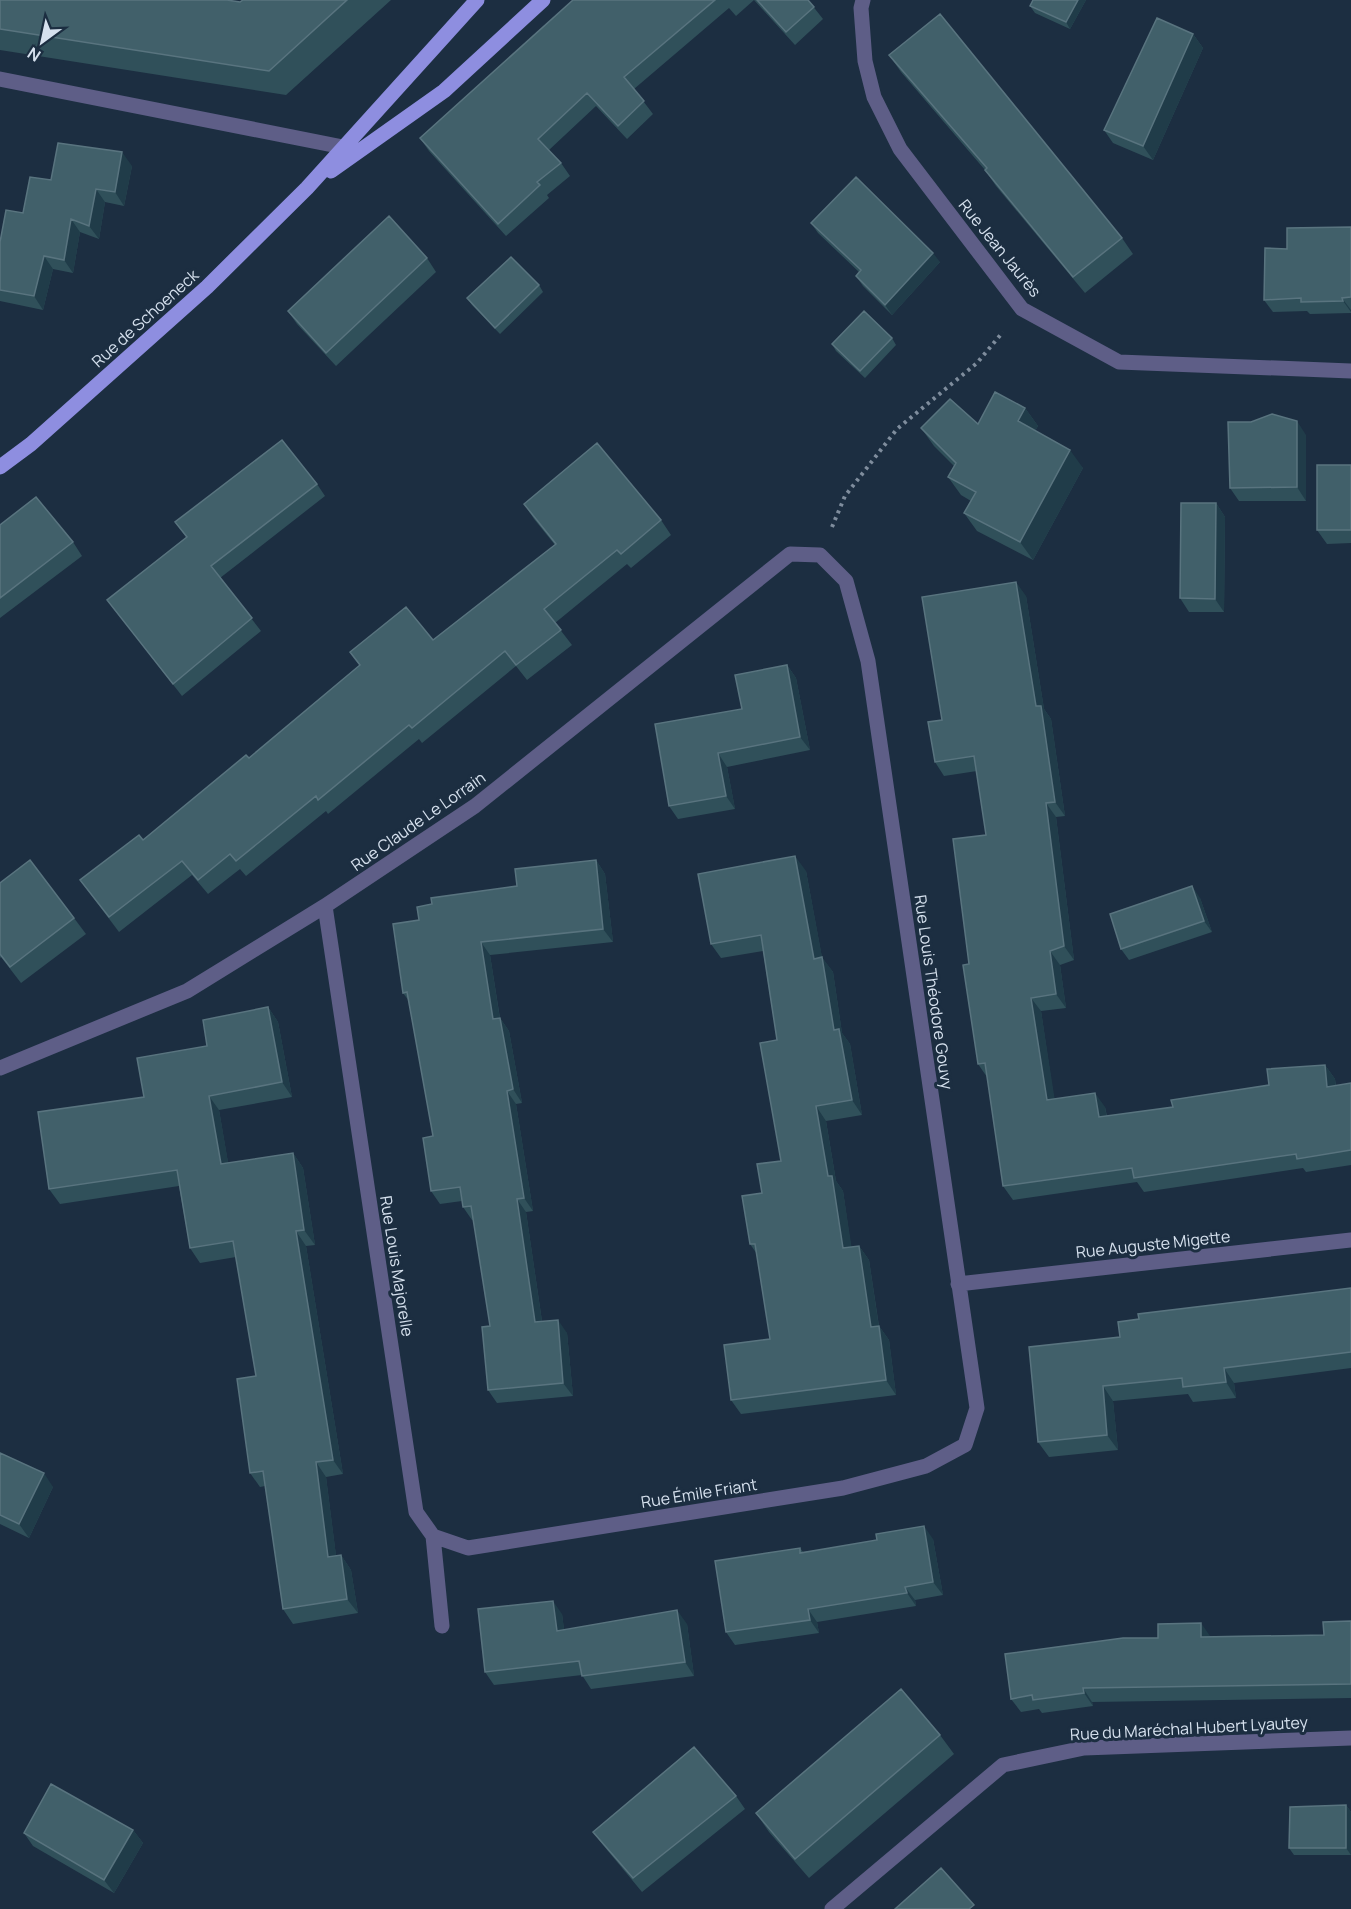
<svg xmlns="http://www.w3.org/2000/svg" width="1351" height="1909" font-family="Manrope,sans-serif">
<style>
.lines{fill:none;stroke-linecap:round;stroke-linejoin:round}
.path{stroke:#7f8d9d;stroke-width:4;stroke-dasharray:3 4.5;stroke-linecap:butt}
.minor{stroke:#5e5e87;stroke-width:15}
.major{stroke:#8e8ee0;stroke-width:15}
.wall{fill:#30505a}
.shaded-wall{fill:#203c49}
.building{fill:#41606a;stroke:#59747f;stroke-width:1.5}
.labels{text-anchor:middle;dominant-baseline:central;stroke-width:6;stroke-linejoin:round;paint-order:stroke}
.street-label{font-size:16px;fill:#d6e1ee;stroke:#1c2e41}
</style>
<rect width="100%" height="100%" fill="#1c2e41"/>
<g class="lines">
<path class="path" d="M 832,527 L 845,496 L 897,429 L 977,363 L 1003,332"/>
<path class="minor" d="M 863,0 L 861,8 L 865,61 L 874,97 L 900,149 L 1022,309 L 1119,362 L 1351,371
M 0,79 L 353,149
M 325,906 L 416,1512 L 433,1536 L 442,1626
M 0,1068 L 187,991 L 325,906 L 475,806 L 790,554 L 820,555 L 846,581 L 868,661 L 977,1408 L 965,1445 L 926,1466 L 843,1488 L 468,1548 L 433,1536
M 958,1284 L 1351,1240
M 832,1909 L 1003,1765 L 1084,1748 L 1351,1738"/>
<path class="major" d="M 331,171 L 444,91 L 543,0
M 0,467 L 31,444 L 207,287 L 307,188 L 477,0"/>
</g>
<path class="wall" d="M 0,0 L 240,2 L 243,0 L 391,0 L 286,95 L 0,50 Z
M 573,0 L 754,0 L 736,16 L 729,8 L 634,89 L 653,114 L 627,139 L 596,106 L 549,150 L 561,163 L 570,176 L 547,195 L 549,198 L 506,236 L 429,151 L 420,138 Z
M 754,0 L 808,0 L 823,19 L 795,45 Z
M 1033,0 L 1086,0 L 1070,29 L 1035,13 L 1030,6 Z
M 1193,34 L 1203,48 L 1153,160 L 1113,143 L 1104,130 Z
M 889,55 L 1122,238 L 1133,254 L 1085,293 L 996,186 L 985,170 L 901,72 Z
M 132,166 L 124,206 L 105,202 L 99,239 L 80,232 L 73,273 L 53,269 L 43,310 L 0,301 L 0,242 L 51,180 Z
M 811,223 L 940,262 L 892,315 L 863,286 L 856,276 L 859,272 L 818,233 Z
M 1351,227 L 1351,313 L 1310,314 L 1307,311 L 1273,312 L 1264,300 L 1287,249 Z
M 427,258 L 436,272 L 336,366 L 297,324 L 288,311 Z
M 539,285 L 543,292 L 500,334 L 472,305 L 467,298 Z
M 892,338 L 896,345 L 865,378 L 836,351 L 832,344 Z
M 1025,408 L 1038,426 L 1035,431 L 1083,468 L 1033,560 L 977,531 L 964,513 L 971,501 L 961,495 L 948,477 L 954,466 L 934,446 L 921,428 L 978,424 Z
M 1306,435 L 1306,501 L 1239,501 L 1230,488 Z
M 1351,465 L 1351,543 L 1327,544 L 1317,530 Z
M 317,484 L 325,496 L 220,578 L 261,631 L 182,696 L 107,600 L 186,537 L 175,522 Z
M 1216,503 L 1225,517 L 1224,612 L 1189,612 L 1180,598 Z
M 524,504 L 661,520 L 671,535 L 631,568 L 627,564 L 555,623 L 572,645 L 527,680 L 516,666 L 422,743 L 419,739 L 328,814 L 326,811 L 246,876 L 240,869 L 208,894 L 192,875 L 119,932 L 80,880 L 143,840 L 249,758 L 360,666 L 350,652 L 433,640 L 555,545 L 534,519 Z
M 0,525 L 73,542 L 82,556 L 0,618 Z
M 1026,596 L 1044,709 L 1051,719 L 1065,816 L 1056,817 L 1074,960 L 1060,965 L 1066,1008 L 1041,1011 L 1054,1099 L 1105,1107 L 1107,1116 L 1173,1107 L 1269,1085 L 1325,1065 L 1335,1079 L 1336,1086 L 1351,1083 L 1351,1165 L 1306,1172 L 1303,1168 L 1144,1192 L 1137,1182 L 1013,1200 L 1003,1186 L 987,1077 L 978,1064 L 969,964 L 986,835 L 977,771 L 944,776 L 935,762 L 942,720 Z
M 787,665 L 796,678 L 810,750 L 727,767 L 735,809 L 678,819 L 669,806 L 742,709 Z
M 596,860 L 605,874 L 613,942 L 490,955 L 500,1018 L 509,1031 L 522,1103 L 516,1104 L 533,1211 L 526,1212 L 542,1321 L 567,1333 L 573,1396 L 497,1403 L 488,1390 L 490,1326 L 474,1220 L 472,1220 L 463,1207 L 462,1201 L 440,1204 L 431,1191 L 433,1136 L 409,1001 L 403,993 L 419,920 L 432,904 L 517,886 Z
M 806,871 L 822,958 L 833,972 L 842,1033 L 850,1044 L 862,1115 L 826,1121 L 836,1181 L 843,1191 L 851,1247 L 859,1246 L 869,1260 L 879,1326 L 889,1340 L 896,1395 L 741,1414 L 731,1400 L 770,1339 L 757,1254 L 750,1244 L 781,1161 L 777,1040 L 763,951 L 721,958 L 711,944 Z
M 0,883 L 74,918 L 86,934 L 21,983 L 1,957 L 0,958 Z
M 1200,898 L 1212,932 L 1129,960 L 1121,949 Z
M 268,1007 L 278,1022 L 292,1097 L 219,1110 L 228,1163 L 293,1153 L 303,1168 L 315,1245 L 306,1246 L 343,1474 L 326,1477 L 336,1556 L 341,1555 L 351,1570 L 358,1613 L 293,1624 L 283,1609 L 265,1486 L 260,1487 L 250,1473 L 256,1376 L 236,1257 L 200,1263 L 190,1248 L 179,1186 L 60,1204 L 49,1189 L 207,1046 Z
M 1351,1288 L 1351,1368 L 1234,1383 L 1236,1398 L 1193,1402 L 1188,1394 L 1113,1401 L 1118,1450 L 1049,1457 L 1038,1442 L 1120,1337 L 1139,1319 Z
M 0,1453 L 53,1487 L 29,1538 L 0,1524 Z
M 933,1539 L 943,1595 L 915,1600 L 916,1606 L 817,1622 L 819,1633 L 735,1645 L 726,1632 L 800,1548 L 803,1552 Z
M 562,1614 L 564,1630 L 687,1624 L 694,1676 L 591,1689 L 582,1675 L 494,1685 L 485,1672 Z
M 1351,1621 L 1351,1698 L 1092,1702 L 1093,1706 L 1042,1713 L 1039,1709 L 1021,1712 L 1011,1699 L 1210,1636 L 1324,1635 Z
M 940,1735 L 954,1754 L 809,1878 L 769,1832 L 756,1813 Z
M 736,1796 L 745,1809 L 642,1892 L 603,1845 L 593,1832 Z
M 1346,1805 L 1351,1812 L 1351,1855 L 1294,1855 L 1289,1848 Z
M 133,1830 L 143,1843 L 114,1893 L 33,1846 L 24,1833 Z"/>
<path class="shaded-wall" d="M 1078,0 L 1086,0 L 1070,29 L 1066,22 Z
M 1193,34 L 1203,48 L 1153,160 L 1143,146 Z
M 122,152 L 132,166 L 124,206 L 115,192 Z
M 96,189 L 105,202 L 99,239 L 89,226 Z
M 71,219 L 80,232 L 73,273 L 64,260 Z
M 933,253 L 940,262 L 892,315 L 885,305 Z
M 44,256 L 53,269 L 43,310 L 34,296 Z
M 1342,298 L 1351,310 L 1351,312 L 1343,301 Z
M 1025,408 L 1038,426 L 1030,439 L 1018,421 Z
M 1297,421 L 1306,435 L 1306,501 L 1297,487 Z
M 1070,450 L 1083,468 L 1033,560 L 1020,542 Z
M 1216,503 L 1225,517 L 1224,612 L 1215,599 Z
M 1016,582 L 1026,596 L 1044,709 L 1051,719 L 1065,816 L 1055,802 L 1036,706 Z
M 787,665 L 796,678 L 810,750 L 800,737 Z
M 718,753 L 727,767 L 735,809 L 726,796 Z
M 1046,803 L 1056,817 L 1074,960 L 1064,946 Z
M 795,856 L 806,871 L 825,973 L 814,959 Z
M 596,860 L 605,874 L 613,942 L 603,929 Z
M 1192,886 L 1200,898 L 1212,932 L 1204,921 Z
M 481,942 L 490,955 L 502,1032 L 493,1019 Z
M 1050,951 L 1060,965 L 1066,1008 L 1056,994 Z
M 822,957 L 833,972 L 842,1033 L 850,1044 L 862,1115 L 852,1100 L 834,1030 Z
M 1031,998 L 1041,1011 L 1057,1114 L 1047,1100 Z
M 268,1007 L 278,1022 L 292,1097 L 282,1082 Z
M 500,1018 L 509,1031 L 522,1103 L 513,1089 Z
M 1325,1065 L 1335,1079 L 1337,1101 L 1327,1087 Z
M 507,1091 L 516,1104 L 533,1211 L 524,1198 Z
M 1095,1093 L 1105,1107 L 1109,1131 L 1099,1117 Z
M 209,1096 L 219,1110 L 231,1179 L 221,1164 Z
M 816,1106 L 826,1121 L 836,1181 L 843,1191 L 854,1263 L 843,1248 L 828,1176 Z
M 293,1153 L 303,1168 L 315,1245 L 304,1230 Z
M 517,1199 L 526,1212 L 544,1335 L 535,1322 Z
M 296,1231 L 306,1246 L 343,1474 L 333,1460 Z
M 859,1246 L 869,1260 L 881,1341 L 871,1327 Z
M 558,1320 L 567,1333 L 573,1396 L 563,1383 Z
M 879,1326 L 889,1340 L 896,1395 L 886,1380 Z
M 1224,1368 L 1234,1383 L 1236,1398 L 1226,1382 Z
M 1103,1386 L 1113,1401 L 1118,1450 L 1107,1435 Z
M 316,1462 L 326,1477 L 338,1571 L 328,1557 Z
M 44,1473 L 53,1487 L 29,1538 L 19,1524 Z
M 924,1526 L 933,1539 L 943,1595 L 933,1582 Z
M 341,1555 L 351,1570 L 358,1613 L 347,1599 Z
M 905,1587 L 915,1600 L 916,1606 L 907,1593 Z
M 553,1601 L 562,1614 L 566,1644 L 557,1631 Z
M 808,1609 L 817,1622 L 819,1633 L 810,1620 Z
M 677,1610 L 687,1624 L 694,1676 L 685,1662 Z
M 1201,1623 L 1210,1636 L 1210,1650 L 1201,1637 Z
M 1083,1688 L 1092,1702 L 1093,1706 L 1084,1693 Z
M 1346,1805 L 1351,1812 L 1351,1855 L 1346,1848 Z
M 133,1830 L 143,1843 L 114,1893 L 104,1880 Z"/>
<path class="building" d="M 0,0 L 227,0 L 240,2 L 243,0 L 347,0 L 269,71 L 0,29 Z
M 573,0 L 715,0 L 624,77 L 644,101 L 618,126 L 587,93 L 538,139 L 561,163 L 537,182 L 540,185 L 498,224 L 420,138 Z
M 757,0 L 808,0 L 814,7 L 786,32 Z
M 1033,0 L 1078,0 L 1066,22 L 1030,6 Z
M 940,14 L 1122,238 L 1073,277 L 985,170 L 987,168 L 889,55 Z
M 1157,18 L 1193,34 L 1143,146 L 1104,130 Z
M 58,143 L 122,152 L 115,192 L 96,189 L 89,226 L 71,219 L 64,260 L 44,256 L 34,296 L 0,290 L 0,242 L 6,210 L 23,213 L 30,177 L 51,180 Z
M 856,177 L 933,253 L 885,305 L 856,276 L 861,270 L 811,223 Z
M 389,216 L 427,258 L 326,353 L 288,311 Z
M 1351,227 L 1351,297 L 1342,298 L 1343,301 L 1301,302 L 1301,298 L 1264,300 L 1265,248 L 1287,249 L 1287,228 Z
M 511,257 L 539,285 L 495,328 L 467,298 Z
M 864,311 L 892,338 L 860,371 L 832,344 Z
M 995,392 L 1025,408 L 1018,421 L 1070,450 L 1020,542 L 964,513 L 976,492 L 948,477 L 956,463 L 921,428 L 950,399 L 978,424 Z
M 1272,414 L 1297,421 L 1297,487 L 1230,488 L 1228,422 L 1251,422 Z
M 282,440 L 317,484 L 211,566 L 252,618 L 173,684 L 107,600 L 187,537 L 175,522 Z
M 597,443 L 661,520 L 621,554 L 617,550 L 544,609 L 561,630 L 516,665 L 505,651 L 412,728 L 409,725 L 318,800 L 316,796 L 236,861 L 230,854 L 198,880 L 182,861 L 109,917 L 80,880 L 139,835 L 143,840 L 246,755 L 249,758 L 360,665 L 350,652 L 406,607 L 433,640 L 556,544 L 524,504 Z
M 1317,465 L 1351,465 L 1351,530 L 1317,530 Z
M 36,497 L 73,542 L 0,598 L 0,525 Z
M 1181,503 L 1216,503 L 1215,599 L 1180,598 Z
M 1016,582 L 1036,706 L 1041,706 L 1055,802 L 1046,803 L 1064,946 L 1050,951 L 1056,994 L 1031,998 L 1047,1100 L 1095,1093 L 1099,1117 L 1173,1107 L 1171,1100 L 1269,1085 L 1267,1069 L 1325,1065 L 1327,1087 L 1351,1083 L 1351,1150 L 1297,1159 L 1296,1154 L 1134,1178 L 1132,1168 L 1003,1186 L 985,1063 L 978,1064 L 963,965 L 969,964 L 953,839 L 986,835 L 974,756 L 935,762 L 928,722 L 942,720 L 922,597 Z
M 787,665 L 800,737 L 718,753 L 726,796 L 669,806 L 655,724 L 742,709 L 735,675 Z
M 795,856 L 814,959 L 822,957 L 834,1030 L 839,1029 L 852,1100 L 816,1106 L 828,1176 L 832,1176 L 843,1248 L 859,1246 L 871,1327 L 879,1326 L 886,1380 L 731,1400 L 724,1345 L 770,1339 L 755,1244 L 750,1244 L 742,1196 L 762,1193 L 757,1164 L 781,1161 L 760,1043 L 777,1040 L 761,935 L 711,944 L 698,874 Z
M 30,860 L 74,918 L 10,967 L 0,954 L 0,883 Z
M 596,860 L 603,929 L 481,942 L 493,1019 L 500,1018 L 513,1089 L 507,1091 L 524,1198 L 517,1199 L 535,1322 L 558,1320 L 563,1383 L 488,1390 L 482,1327 L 490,1326 L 471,1206 L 463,1207 L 460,1187 L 431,1191 L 423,1138 L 433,1136 L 407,992 L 403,993 L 393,924 L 419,920 L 417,907 L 432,904 L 431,898 L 517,886 L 515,869 Z
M 1192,886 L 1204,921 L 1121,949 L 1110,914 Z
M 268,1007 L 282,1082 L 209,1096 L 221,1164 L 293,1153 L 304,1230 L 296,1231 L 333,1460 L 316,1462 L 328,1557 L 341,1555 L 347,1599 L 283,1609 L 263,1471 L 250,1473 L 237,1379 L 256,1376 L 233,1241 L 190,1248 L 177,1170 L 49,1189 L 38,1112 L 144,1097 L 137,1058 L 207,1046 L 203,1020 Z
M 1351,1288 L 1351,1352 L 1224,1368 L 1226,1382 L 1183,1387 L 1182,1378 L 1103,1386 L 1107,1435 L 1038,1442 L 1029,1347 L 1120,1337 L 1118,1322 L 1139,1319 L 1138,1314 Z
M 0,1453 L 44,1473 L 19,1524 L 0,1515 Z
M 924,1526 L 933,1582 L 905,1587 L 907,1593 L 808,1609 L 810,1620 L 726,1632 L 715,1561 L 800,1548 L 800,1553 L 877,1540 L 876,1534 Z
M 553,1601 L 557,1631 L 677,1610 L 685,1662 L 582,1676 L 579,1661 L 485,1672 L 478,1609 Z
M 1351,1621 L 1351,1684 L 1083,1688 L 1084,1693 L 1033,1700 L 1032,1695 L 1011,1699 L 1005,1654 L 1123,1638 L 1158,1638 L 1158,1624 L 1201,1623 L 1201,1637 L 1324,1635 L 1323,1622 Z
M 901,1689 L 940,1735 L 795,1859 L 756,1813 Z
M 694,1747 L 736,1796 L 633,1878 L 593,1832 Z
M 51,1784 L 133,1830 L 104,1880 L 24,1833 Z
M 1346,1805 L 1346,1848 L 1289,1848 L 1290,1807 Z
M 941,1868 L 974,1905 L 969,1909 L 895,1909 Z"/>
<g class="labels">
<g class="street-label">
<text transform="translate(1000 248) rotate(51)">Rue Jean Jaurès</text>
<text transform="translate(145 318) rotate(-42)">Rue de Schoeneck</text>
<text transform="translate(418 821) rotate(-35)">Rue Claude Le Lorrain</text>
<text transform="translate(934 992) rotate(82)">Rue Louis Théodore Gouvy</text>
<text transform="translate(1153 1244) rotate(-6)">Rue Auguste Migette</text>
<text transform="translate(397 1266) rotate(81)">Rue Louis Majorelle</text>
<text transform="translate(699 1493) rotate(-9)">Rue Émile Friant</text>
<text transform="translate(1189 1728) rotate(-3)">Rue du Maréchal Hubert Lyautey</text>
</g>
</g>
<g transform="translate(42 42) rotate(213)" stroke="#1c2e41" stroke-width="4.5" paint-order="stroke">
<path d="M0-4.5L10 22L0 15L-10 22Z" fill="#d6e1ee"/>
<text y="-9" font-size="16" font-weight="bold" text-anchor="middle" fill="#d6e1ee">N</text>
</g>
</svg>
